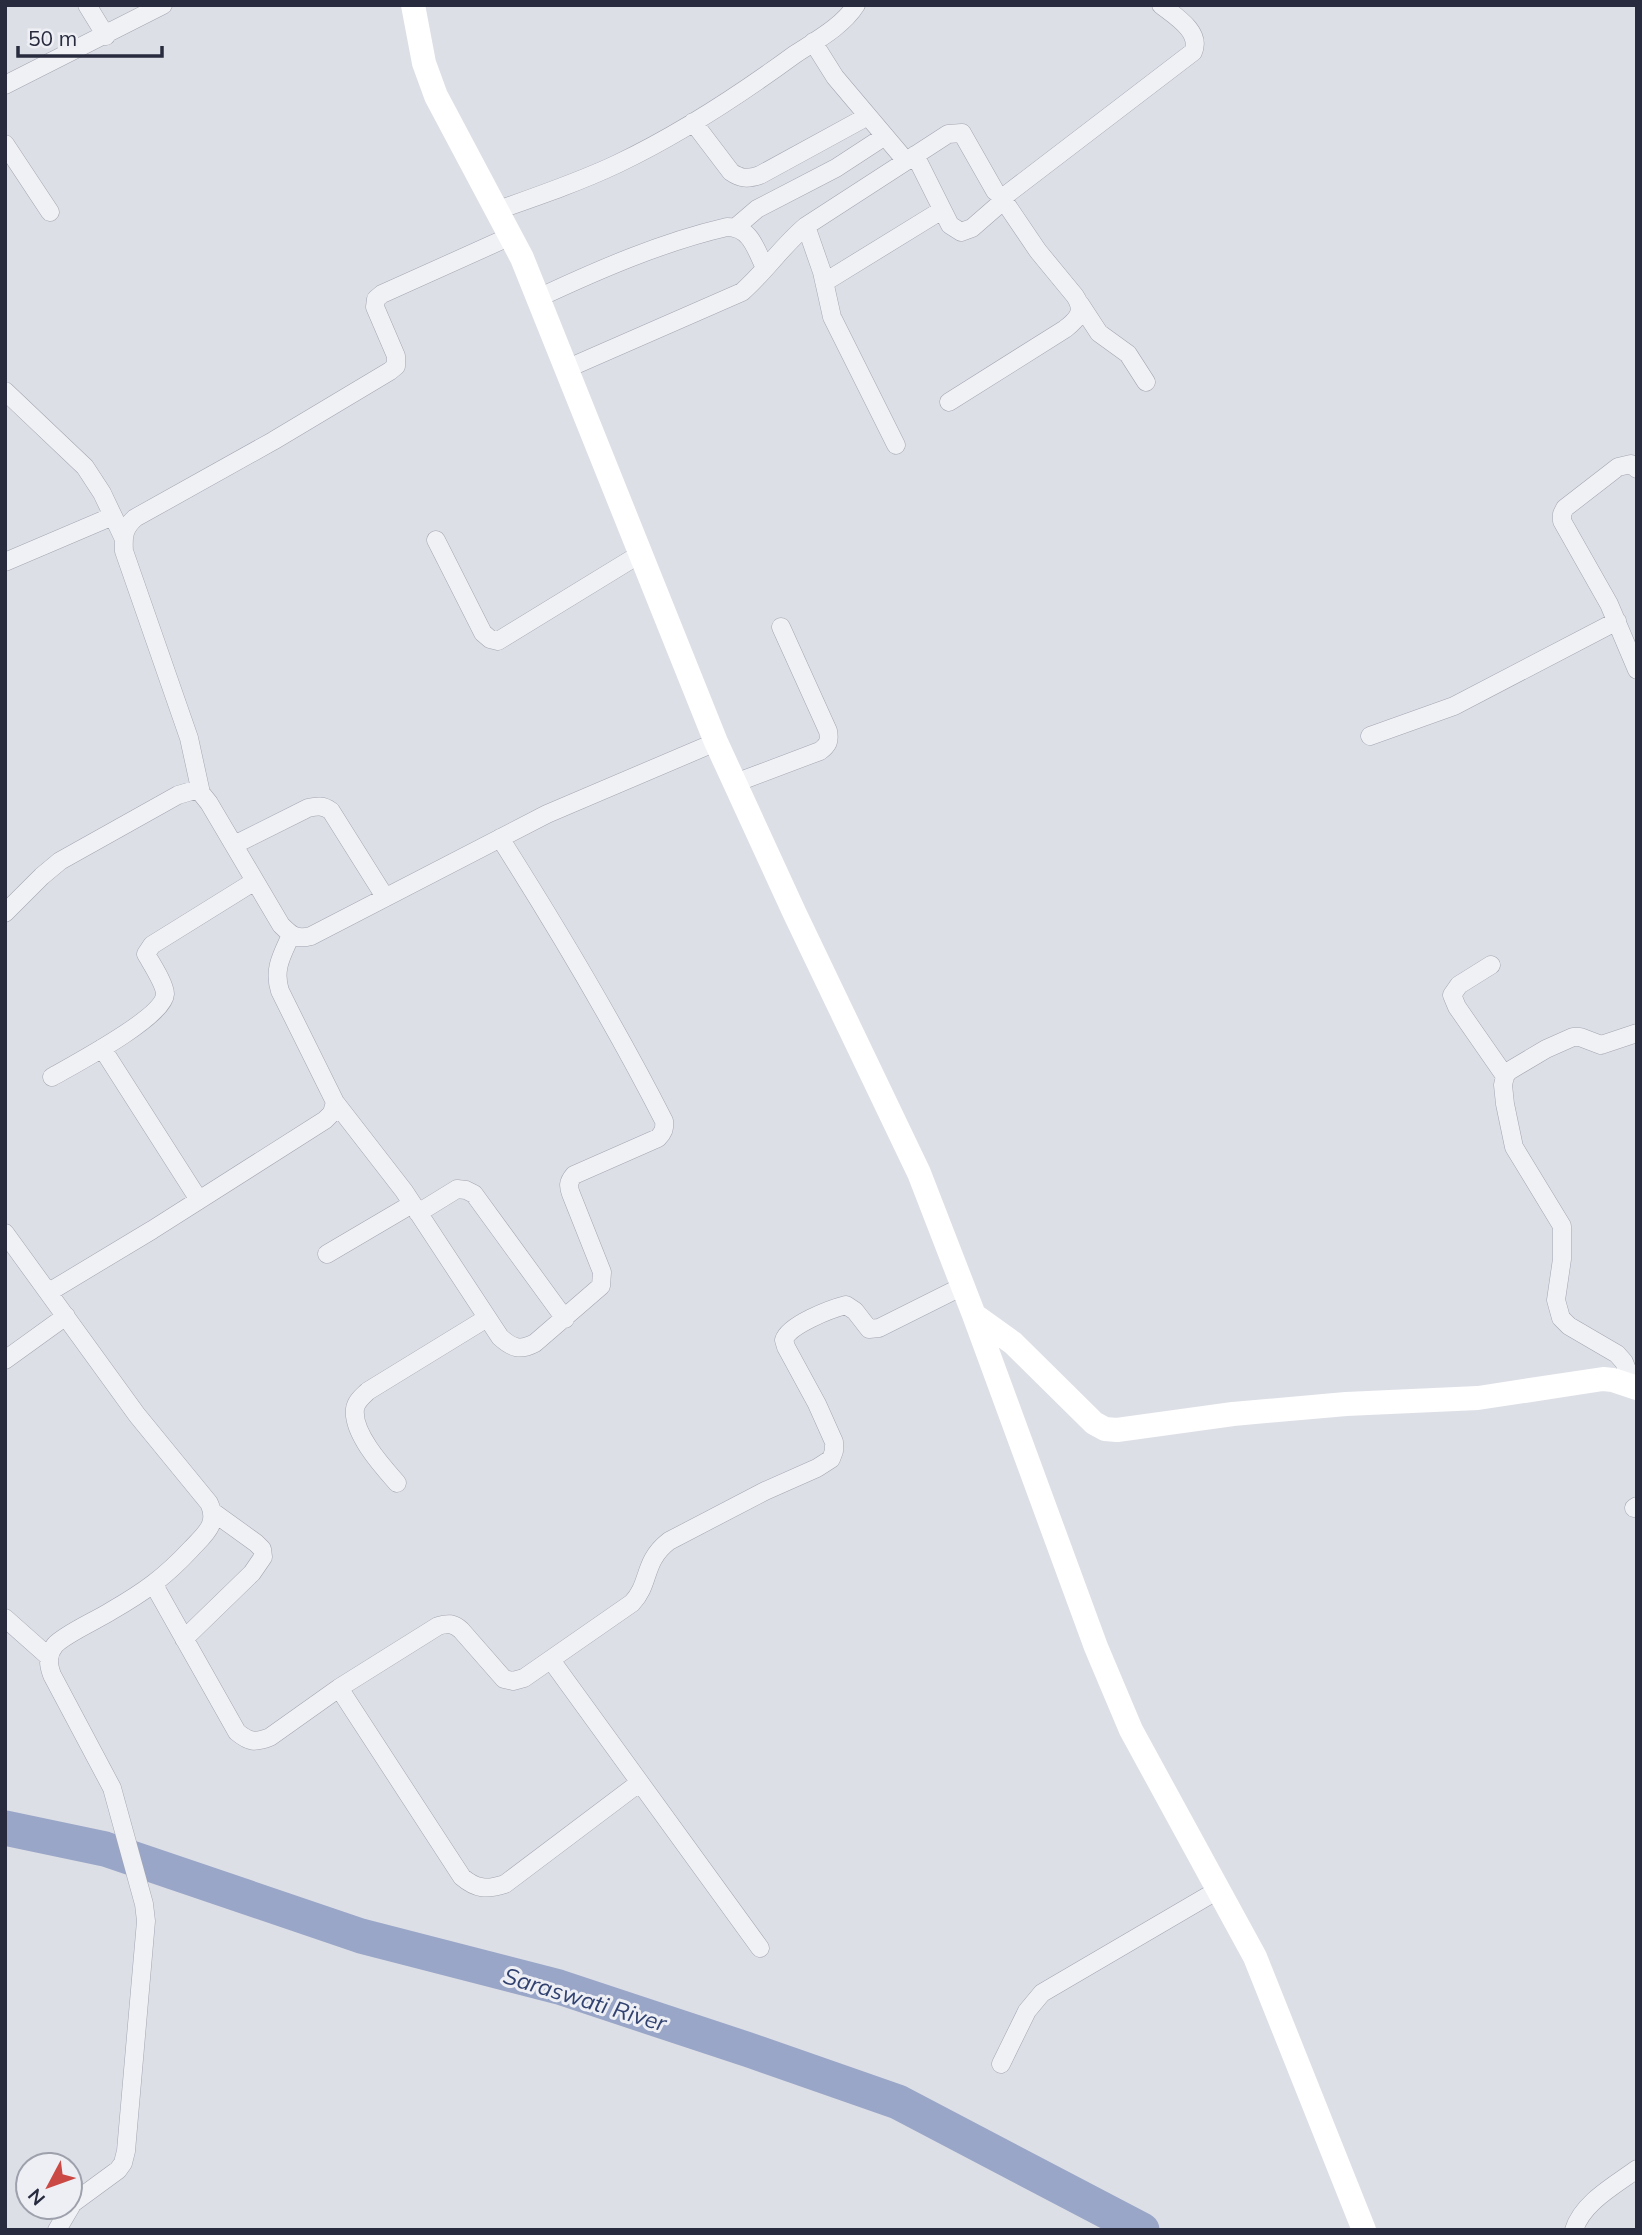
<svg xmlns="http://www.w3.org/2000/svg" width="1642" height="2235" font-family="Mulish,sans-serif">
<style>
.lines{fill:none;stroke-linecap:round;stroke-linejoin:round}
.river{stroke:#99a6c7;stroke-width:35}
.street-casing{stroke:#a3a5b1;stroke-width:19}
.street{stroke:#f0f1f5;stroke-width:18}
.secondary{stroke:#fff;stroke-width:24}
.labels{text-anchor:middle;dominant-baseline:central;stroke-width:6;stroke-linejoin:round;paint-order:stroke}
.water-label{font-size:23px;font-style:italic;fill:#324270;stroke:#edeff5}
</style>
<rect width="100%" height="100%" fill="#dddfe7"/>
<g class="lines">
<path class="river" d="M 5,1828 L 105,1849 L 361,1936 L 559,1987 L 752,2051 L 898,2102 L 1142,2230"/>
<defs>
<path id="street" d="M 87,5 L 106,36
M 813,42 L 835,77 L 906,161
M 5,85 L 163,5
M 693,122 L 731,172 C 741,179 748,179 760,175 L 868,116
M 5,144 L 50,212
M 915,155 L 950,225 L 961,232 L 972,228 L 1003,201
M 498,210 C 538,196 579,182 617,164 C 680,134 738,96 794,55 C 815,41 842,27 856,5
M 806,226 L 822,272 L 832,317 L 896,445
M 736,227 L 757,209 L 836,168 L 885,136
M 825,282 L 942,210
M 538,298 C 598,270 662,242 727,227 C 751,227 756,250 765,268
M 1080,304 L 1099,333 L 1128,354 L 1146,382
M 566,369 L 742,292 C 765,272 782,246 806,226 L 948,134 L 962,133 L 995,191 L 1000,195 L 1006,195 L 1193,52 C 1202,32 1175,16 1161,5
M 5,391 L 85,467 L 102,493 L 123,537
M 949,402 L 1065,329 C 1078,319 1085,311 1075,296 L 1038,251 L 1000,195
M 1637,469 L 1631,464 L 1618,467 L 1565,508 L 1562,514 L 1562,521 L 1609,604 L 1637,670
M 436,540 L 483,633 L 490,639 L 498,641 L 640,554
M 5,562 L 113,516
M 1370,736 L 1454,706 L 1617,621
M 735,783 L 820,751 C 828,745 830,741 828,731 L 781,627
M 201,793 L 189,738 L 124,551 C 123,536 124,528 135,518 L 273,441 L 390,371 L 396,366 L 396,356 L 375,307 L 376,299 L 382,294 L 511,236
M 234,845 L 308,808 C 317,806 323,805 331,811 L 385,897
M 5,913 L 42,876 L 60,861 L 178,795 L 195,790 L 201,793 L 209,803 L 281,925 C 291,935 296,940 311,936 L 547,814 L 716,742
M 1491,965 L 1459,985 L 1452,995 L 1457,1007 L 1505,1076
M 102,1048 L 199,1200
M 52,1077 C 73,1065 164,1017 165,994 C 165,984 151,963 146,954 L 152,945 L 255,881
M 335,1102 L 404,1191 L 500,1337 C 512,1348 520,1351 535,1343 L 601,1286 L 602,1272 L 571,1194 C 568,1186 568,1182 574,1175 L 658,1138 C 663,1133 665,1129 664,1121 C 614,1023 559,931 500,838
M 418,1213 L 457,1189 L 466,1190 L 474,1194 L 565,1319
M 5,1233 L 137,1415 L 209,1503 C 219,1524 205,1534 191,1549 C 165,1577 144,1592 111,1611 C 97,1620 65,1634 55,1645 C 47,1655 48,1664 52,1675 L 112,1788 L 144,1904 L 146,1921 L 126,2151 L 123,2163 L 118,2170 L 73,2203 L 57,2230
M 327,1254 L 412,1204
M 49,1292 L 152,1230 L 325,1120 L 332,1113 L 335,1102 L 280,991 C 273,969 282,955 291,935
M 5,1360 L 66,1316
M 1634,1387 L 1624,1362 L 1617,1354 L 1569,1326 L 1561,1318 L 1556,1300 L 1562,1259 L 1562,1226 L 1514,1147 L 1505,1104 L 1503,1085 L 1505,1076 L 1509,1071 L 1546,1049 L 1573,1037 L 1580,1037 L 1601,1045 L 1637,1033
M 397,1483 C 382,1466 352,1433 355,1409 C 356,1401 363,1396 368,1391 L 487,1318
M 1634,1508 L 1637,1506
M 154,1585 L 237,1732 C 249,1742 255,1743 270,1737 L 339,1688 L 438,1626 C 448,1623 453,1623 461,1630 L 504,1679 L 513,1681 L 524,1678 L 632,1603 C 651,1583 642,1562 669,1541 L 765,1491 L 817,1468 L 831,1459 L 834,1451 L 834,1442 L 817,1404 L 786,1347 L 784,1340 C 789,1325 830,1309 846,1305 L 855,1311 L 869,1329 L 879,1328 L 963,1286
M 5,1618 L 49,1657
M 184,1639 L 252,1573 L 263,1557 L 262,1549 L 256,1543 L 213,1512
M 551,1660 L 760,1948
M 339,1688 L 462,1877 C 476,1889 487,1890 505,1884 L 639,1783
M 1001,2064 L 1027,2011 L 1042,1993 L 1218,1890
M 1574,2230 C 1582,2203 1615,2185 1637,2169"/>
</defs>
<use href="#street" class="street-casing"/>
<use href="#street" class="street"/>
<path class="secondary" d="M 413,5 L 424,63 L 436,96 L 522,258 L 716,742 L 795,914 L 919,1173 L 974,1315 L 1096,1647 L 1131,1730 L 1255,1957 L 1364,2230
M 974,1315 L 1013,1343 L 1094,1423 L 1105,1429 L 1117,1430 L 1233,1414 L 1346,1404 L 1478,1398 L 1603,1379 L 1613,1380 L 1637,1388"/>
</g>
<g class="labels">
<g class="water-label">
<text transform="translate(585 1999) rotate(17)">Saraswati River</text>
</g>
</g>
<rect width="1642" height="2235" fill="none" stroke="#272b3d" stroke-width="14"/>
<g transform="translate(49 2186) rotate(229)"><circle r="33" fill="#edeff5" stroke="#9ea1ab" stroke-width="2"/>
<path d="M0-5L12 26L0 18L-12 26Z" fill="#ca4944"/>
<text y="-10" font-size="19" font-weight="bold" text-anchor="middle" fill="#272b3d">N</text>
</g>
<path d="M18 46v10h144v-10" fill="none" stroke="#272b3d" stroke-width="3.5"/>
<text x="28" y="46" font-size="21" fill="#272b3d" stroke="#edeff5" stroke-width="5" paint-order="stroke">50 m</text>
</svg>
